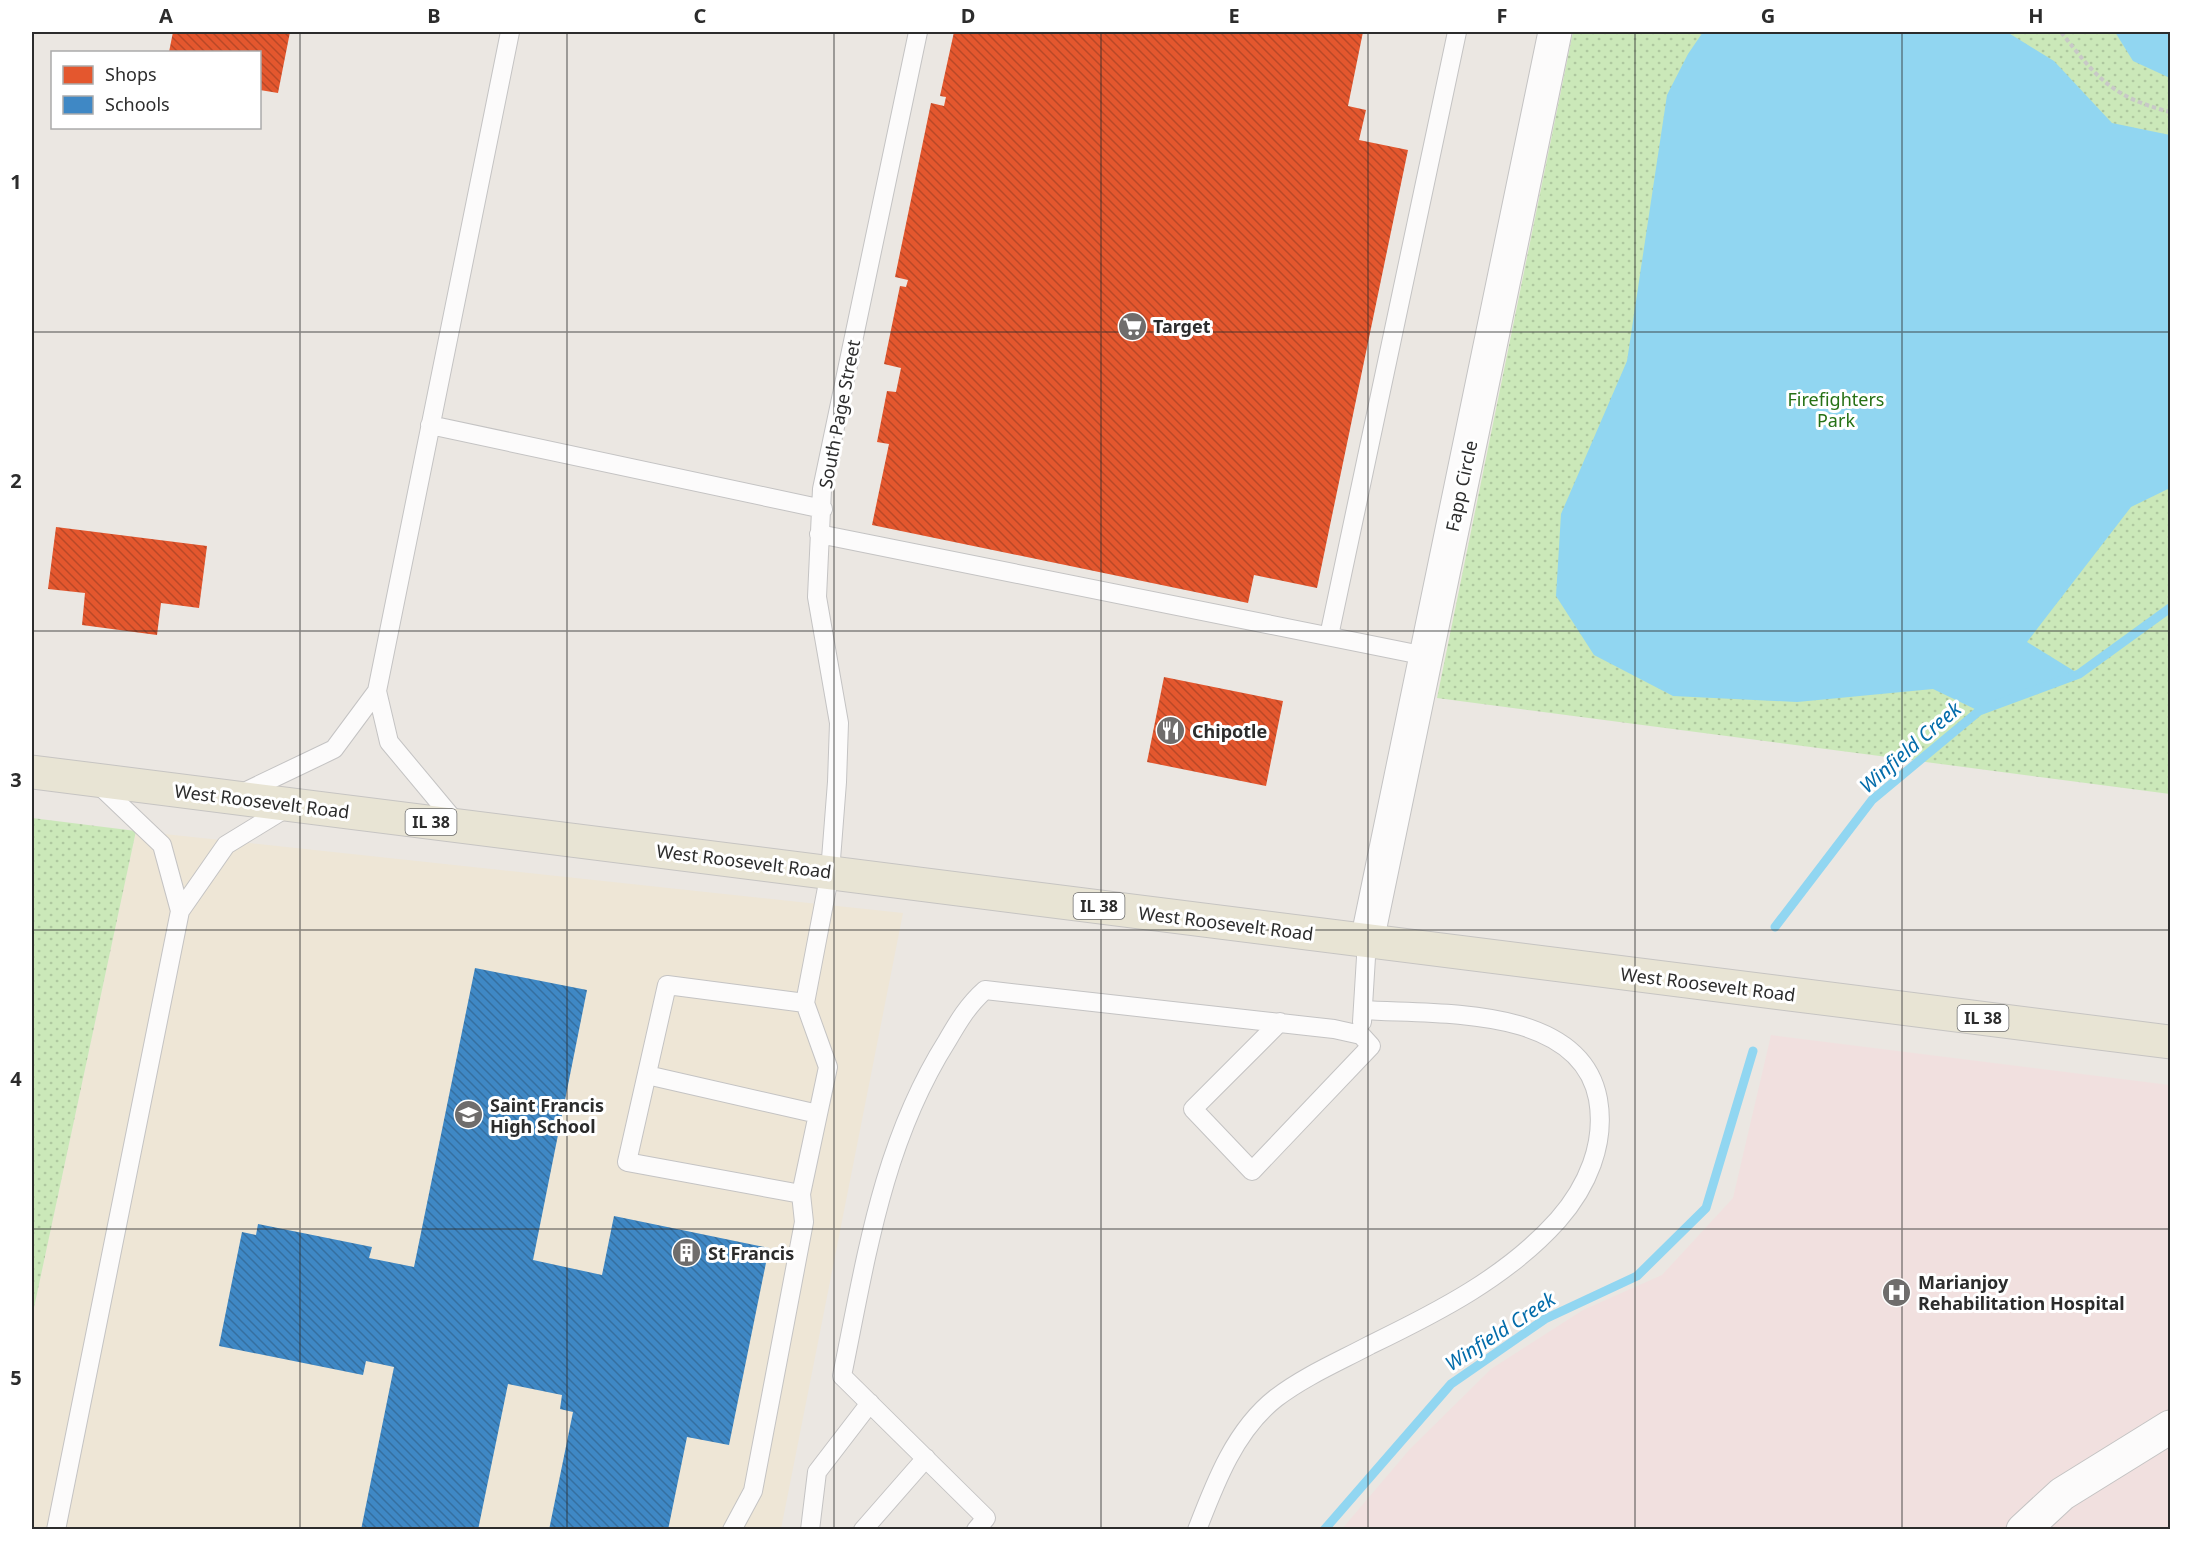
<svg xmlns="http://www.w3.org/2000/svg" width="2202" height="1561" font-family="'Noto Sans',sans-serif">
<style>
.education{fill:#eee6d6}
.medical{fill:#f1e0df}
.park{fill:url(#park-dots)}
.water{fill:#91d6f1}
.shops{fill:url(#shops-back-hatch)}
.schools{fill:url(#schools-back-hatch)}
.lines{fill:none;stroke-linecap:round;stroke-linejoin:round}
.stream{stroke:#91d6f1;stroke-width:9}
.service-casing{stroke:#c4c3c3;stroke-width:20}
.minor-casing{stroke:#c4c3c3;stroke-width:35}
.primary-casing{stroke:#c6c4c2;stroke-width:35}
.path{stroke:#c8c8c7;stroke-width:4;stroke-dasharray:4.5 3;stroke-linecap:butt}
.service{stroke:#fcfbfb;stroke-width:18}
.minor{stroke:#fcfbfb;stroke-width:33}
.primary{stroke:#e8e4d4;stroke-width:33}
.grid{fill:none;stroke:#2c2c2c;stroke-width:1.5;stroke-opacity:0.55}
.labels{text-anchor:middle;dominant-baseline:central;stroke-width:6;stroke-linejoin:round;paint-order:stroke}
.shield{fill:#fff;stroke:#6b6b6b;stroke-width:1.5}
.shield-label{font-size:16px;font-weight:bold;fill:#2c2c2c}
.poi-label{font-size:18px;font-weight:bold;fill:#2c2c2c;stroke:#fff;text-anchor:start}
.park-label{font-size:18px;fill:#267115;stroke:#fff}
.street-label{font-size:18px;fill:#2c2c2c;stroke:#fff}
.water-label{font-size:20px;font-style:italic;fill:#036caa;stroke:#fff}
.neatline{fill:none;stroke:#2c2c2c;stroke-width:2}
.grid-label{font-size:20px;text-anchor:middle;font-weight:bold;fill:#2c2c2c}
</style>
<defs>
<pattern id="park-dots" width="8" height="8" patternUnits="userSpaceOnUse" patternTransform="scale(1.5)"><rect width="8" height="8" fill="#cbe8b9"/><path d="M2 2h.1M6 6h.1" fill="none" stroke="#aec79f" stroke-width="1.8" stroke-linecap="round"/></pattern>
<pattern id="shops-back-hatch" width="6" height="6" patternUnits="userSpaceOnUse" patternTransform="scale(1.5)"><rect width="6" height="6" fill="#e4572e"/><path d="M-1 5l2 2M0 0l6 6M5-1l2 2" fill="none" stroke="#b94827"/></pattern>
<pattern id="schools-back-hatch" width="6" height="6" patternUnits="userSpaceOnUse" patternTransform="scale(1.5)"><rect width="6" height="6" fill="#3f88c5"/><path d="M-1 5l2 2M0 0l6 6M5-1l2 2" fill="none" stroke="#356fa0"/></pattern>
</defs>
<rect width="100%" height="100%" fill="#ebe7e2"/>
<path class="education" d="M 136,831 L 903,913 L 781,1529 L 32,1530 L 32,1317 Z"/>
<path class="medical" d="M 1771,1035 L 2170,1085 L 2170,1529 L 1341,1530 L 1410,1449 L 1491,1369 L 1583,1310 L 1662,1275 L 1733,1198 Z"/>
<path class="park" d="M 1573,32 L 2170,32 L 2170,794 L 1437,698 Z
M 32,818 L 136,831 L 32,1317 Z"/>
<path class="water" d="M 1703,32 L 2007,32 L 2054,61 L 2112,123 L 2170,135 L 2170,488 L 2131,507 L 2027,642 L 2079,674 L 1979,711 L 1933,689 L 1797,702 L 1673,696 L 1594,655 L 1556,596 L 1561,514 L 1627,361 L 1667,95 L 1688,54 Z
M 2115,32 L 2170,32 L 2170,78 L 2133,61 Z"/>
<path class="shops" d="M 173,32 L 290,32 L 278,93 L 260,90 L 260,52 L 169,52 Z
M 954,32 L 1363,32 L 1348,106 L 1366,110 L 1359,140 L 1408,150 L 1317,588 L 1254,575 L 1248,603 L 872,525 L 889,444 L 877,442 L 887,391 L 896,392 L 901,368 L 884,364 L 900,286 L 906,287 L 908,280 L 895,277 L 931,103 L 944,106 L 946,97 L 940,96 Z
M 56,527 L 207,546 L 199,608 L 161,603 L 157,635 L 82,625 L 85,593 L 48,589 Z
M 1164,677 L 1283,701 L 1266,786 L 1147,762 Z"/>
<path class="schools" d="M 475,968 L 587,990 L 533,1260 L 602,1275 L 614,1216 L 769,1248 L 729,1445 L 687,1437 L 668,1530 L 549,1530 L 573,1412 L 560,1409 L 562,1395 L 508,1384 L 478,1530 L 361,1530 L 394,1367 L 366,1361 L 363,1375 L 219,1346 L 242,1232 L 256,1235 L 258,1224 L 372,1247 L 369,1258 L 414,1267 Z"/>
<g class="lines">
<path class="stream" d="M 1775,927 L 1872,800 L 1979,711 L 2079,674 L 2170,608
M 1324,1530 L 1451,1384 L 1545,1319 L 1637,1276 L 1706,1208 L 1753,1051"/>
<defs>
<path id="service" d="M 430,425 L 823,509
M 819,534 L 1426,656
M 1329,636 L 1457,32
M 377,691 L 510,32
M 97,783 L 162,845 L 180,911 L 226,845 L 288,807
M 238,795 L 334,749 L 377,691 L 389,742 L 459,826
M 1362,1022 L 1367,941
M 647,1075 L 818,1114
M 801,1194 L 627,1162 L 667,985 L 805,1003
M 56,1530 L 180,911
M 732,1530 L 753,1491 L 804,1222 L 801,1194 L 828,1067 L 805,1003 L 830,872 L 837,782 L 839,723 L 817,597 L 822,489 L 918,32
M 810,1530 L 817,1472 L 870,1403
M 863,1530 L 926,1458
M 976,1530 L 986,1518 L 842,1376 C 866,1259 882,1144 947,1041 C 958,1022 968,1005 985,990 L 1334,1029 L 1361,1035 L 1371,1046 L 1252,1171 L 1193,1109 L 1280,1022
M 1197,1530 C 1215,1483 1235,1430 1276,1398 C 1305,1376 1338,1362 1370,1345 C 1438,1312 1507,1277 1558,1220 C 1587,1187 1606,1144 1598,1099 C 1580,1004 1435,1015 1363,1010"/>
<path id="minor" d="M 1367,941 L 1555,32
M 2023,1530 L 2062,1494 L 2170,1427"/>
<path id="primary" d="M 32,772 L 2170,1042"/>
</defs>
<use href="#service" class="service-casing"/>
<use href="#minor" class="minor-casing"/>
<use href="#primary" class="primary-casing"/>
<path class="path" d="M 2061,32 C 2097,78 2112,97 2170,112"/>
<use href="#service" class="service"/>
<use href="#minor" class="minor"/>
<use href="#primary" class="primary"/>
</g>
<path class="grid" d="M 300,32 L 300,1530M 567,32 L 567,1530M 834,32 L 834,1530M 1101,32 L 1101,1530M 1368,32 L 1368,1530M 1635,32 L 1635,1530M 1902,32 L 1902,1530M 32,332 L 2170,332M 32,631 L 2170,631M 32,930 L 2170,930M 32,1229 L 2170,1229"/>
<defs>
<symbol id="supermarket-disc" viewBox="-11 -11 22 22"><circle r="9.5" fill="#6f6d6c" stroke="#fff"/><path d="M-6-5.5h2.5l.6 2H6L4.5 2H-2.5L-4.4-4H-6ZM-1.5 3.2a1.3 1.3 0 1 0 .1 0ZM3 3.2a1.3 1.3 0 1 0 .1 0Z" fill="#fff"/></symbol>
<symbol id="restaurant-disc" viewBox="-11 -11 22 22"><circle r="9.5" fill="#6f6d6c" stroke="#fff"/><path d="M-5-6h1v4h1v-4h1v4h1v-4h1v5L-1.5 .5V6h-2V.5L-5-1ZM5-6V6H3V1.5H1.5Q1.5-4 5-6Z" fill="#fff"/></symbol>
<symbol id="school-disc" viewBox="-11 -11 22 22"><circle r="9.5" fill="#6f6d6c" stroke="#fff"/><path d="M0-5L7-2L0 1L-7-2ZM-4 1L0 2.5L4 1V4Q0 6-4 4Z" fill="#fff"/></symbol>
<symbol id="building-disc" viewBox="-11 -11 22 22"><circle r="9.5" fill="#6f6d6c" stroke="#fff"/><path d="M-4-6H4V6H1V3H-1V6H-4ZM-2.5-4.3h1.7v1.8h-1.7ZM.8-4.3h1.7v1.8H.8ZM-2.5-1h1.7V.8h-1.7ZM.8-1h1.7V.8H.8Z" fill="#fff"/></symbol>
<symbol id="hospital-disc" viewBox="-11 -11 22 22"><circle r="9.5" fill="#6f6d6c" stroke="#fff"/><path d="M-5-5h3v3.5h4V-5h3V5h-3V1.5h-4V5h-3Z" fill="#fff"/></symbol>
</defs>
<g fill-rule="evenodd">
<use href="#supermarket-disc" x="1116" y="310" width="33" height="33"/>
<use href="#restaurant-disc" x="1154" y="714" width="33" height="33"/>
<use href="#school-disc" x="452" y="1098" width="33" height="33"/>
<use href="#building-disc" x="670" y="1236" width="33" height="33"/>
<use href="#hospital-disc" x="1880" y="1276" width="33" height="33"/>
</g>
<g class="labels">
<g class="shield">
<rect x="405.5" y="809" width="51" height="26" rx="4.5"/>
<rect x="1073.5" y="893" width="51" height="26" rx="4.5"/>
<rect x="1957.5" y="1005" width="51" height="26" rx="4.5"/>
</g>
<g class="shield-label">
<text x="431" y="822">IL 38</text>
<text x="1099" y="906">IL 38</text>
<text x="1983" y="1018">IL 38</text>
</g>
<g class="poi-label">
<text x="1153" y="326">Target</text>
<text x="1192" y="731">Chipotle</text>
<text x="490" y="1105">Saint Francis<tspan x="490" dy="21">High School</tspan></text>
<text x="708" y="1253">St Francis</text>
<text x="1918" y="1282">Marianjoy<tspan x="1918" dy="21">Rehabilitation Hospital</tspan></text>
</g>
<g class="park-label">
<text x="1836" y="399">Firefighters<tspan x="1836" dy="21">Park</tspan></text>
</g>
<g class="street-label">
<text transform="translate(839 414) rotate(-79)">South Page Street</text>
<text transform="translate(1461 486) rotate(-78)">Fapp Circle</text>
<text transform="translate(262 801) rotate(7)">West Roosevelt Road</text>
<text transform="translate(744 861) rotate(7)">West Roosevelt Road</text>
<text transform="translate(1226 923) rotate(7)">West Roosevelt Road</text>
<text transform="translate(1708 984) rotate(7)">West Roosevelt Road</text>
</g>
<g class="water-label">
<text transform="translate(1910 747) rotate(-41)">Winfield Creek</text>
<text transform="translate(1500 1331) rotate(-33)">Winfield Creek</text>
</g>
</g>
<rect width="2202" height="1561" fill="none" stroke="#ffffff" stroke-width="66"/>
<rect x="51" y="51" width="210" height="78" fill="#ffffff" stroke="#ababab" stroke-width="1.5"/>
<rect x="63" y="66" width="30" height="18" fill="#e4572e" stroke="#ababab" stroke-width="1.5"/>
<text x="105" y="81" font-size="18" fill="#2c2c2c">Shops</text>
<rect x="63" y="96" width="30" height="18" fill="#3f88c5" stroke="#ababab" stroke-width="1.5"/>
<text x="105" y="111" font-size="18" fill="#2c2c2c">Schools</text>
<rect x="33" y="33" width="2136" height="1495" class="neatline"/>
<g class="grid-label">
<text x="166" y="23">A</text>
<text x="434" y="23">B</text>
<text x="700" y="23">C</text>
<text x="968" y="23">D</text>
<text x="1234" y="23">E</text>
<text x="1502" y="23">F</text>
<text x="1768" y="23">G</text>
<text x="2036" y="23">H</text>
<text x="16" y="189">1</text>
<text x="16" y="488">2</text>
<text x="16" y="787">3</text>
<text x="16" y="1086">4</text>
<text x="16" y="1385">5</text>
</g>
</svg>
